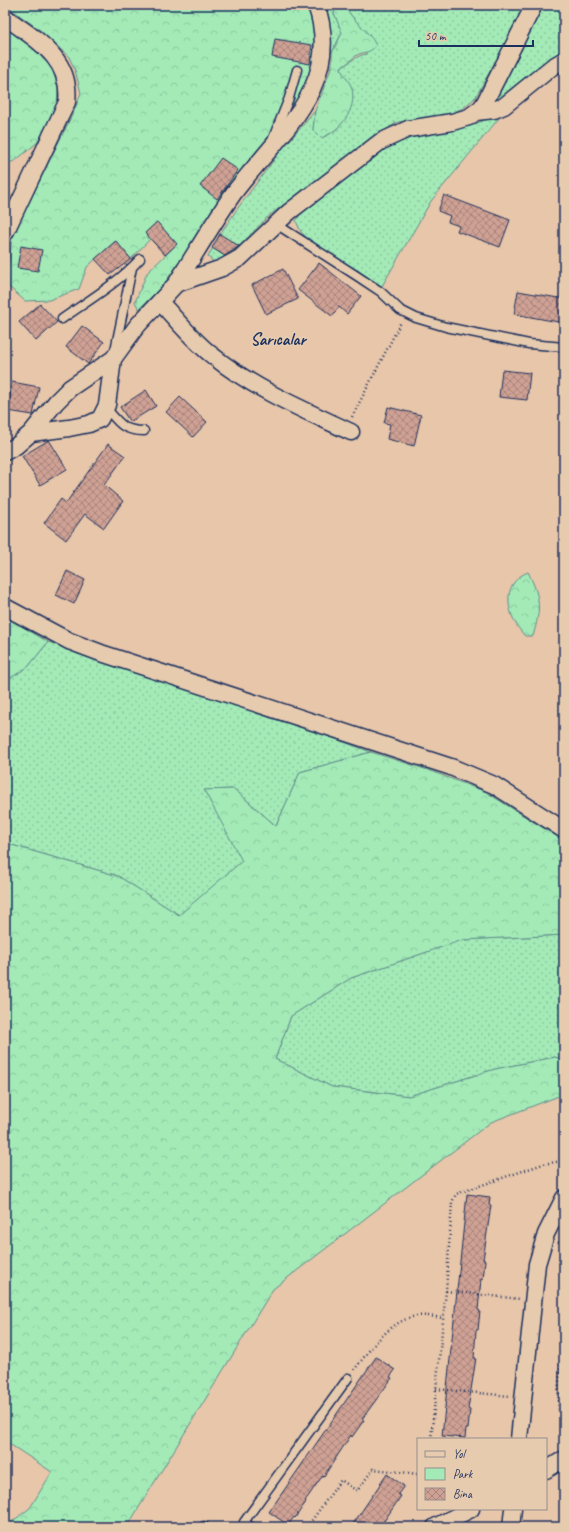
<svg xmlns="http://www.w3.org/2000/svg" width="569" height="1532" font-family="Caveat,sans-serif">
<style>
.green{fill:url(#green-dots);stroke:#5f8c8a}
.forest{fill:url(#forest-crowns);stroke:#5f8c8a}
.building{fill:url(#building-cross-hatch);stroke:#1b2f5e}
.lines{fill:none;stroke-linecap:round;stroke-linejoin:round}
.service-casing{stroke:#1b2f5e;stroke-width:11}
.minor-casing{stroke:#1b2f5e;stroke-width:19}
.path{stroke:#1b2f5e;stroke-width:2.5;stroke-dasharray:1 3;stroke-linecap:butt}
.service{stroke:#e7cbae;stroke-width:8}
.minor{stroke:#e7cbae;stroke-width:16}
.labels{text-anchor:middle;dominant-baseline:central;stroke-width:4;stroke-linejoin:round;paint-order:stroke}
.neighbourhood-label{font-size:17px;font-weight:bold;fill:#1b2f5e;stroke:#e7cbae}
</style>
<defs>
<pattern id="green-dots" width="8" height="8" patternUnits="userSpaceOnUse"><rect width="8" height="8" fill="#a3eab7"/><path d="M2 2h.1M6 6h.1" fill="none" stroke="#8cc9a0" stroke-width="1.8" stroke-linecap="round"/></pattern>
<pattern id="forest-crowns" width="20" height="18" patternUnits="userSpaceOnUse"><rect width="20" height="18" fill="#a3eab7"/><path d="M2 6a3 3 0 1 1 6 0M12 15a3 3 0 1 1 6 0" fill="none" stroke="#8cc9a0"/></pattern>
<pattern id="building-cross-hatch" width="8" height="8" patternUnits="userSpaceOnUse"><rect width="8" height="8" fill="#cfa194"/><path d="M0 0l8 8M0 8l8-8" fill="none" stroke="#a7847c"/></pattern>
</defs>
<rect width="100%" height="100%" fill="#e7c6aa"/>
<filter id="ink" filterUnits="userSpaceOnUse"><feTurbulence type="fractalNoise" baseFrequency=".025" numOctaves="2"/><feDisplacementMap in="SourceGraphic" scale="8" xChannelSelector="R" yChannelSelector="G"/><feConvolveMatrix kernelMatrix="1 2 1 2 8 2 1 2 1" color-interpolation-filters="sRGB"/></filter>
<g filter="url(#ink)">
<path class="green" d="M 324,5 L 337,5 L 335,7 L 334,13 L 342,32 L 332,53 L 328,16 Z
M 343,5 L 527,5 L 475,98 L 463,108 L 449,114 L 398,122 L 382,132 L 270,215 L 225,261 L 214,262 L 208,257 L 220,234 L 238,208 L 279,153 L 315,111 L 313,130 L 321,138 C 347,129 346,111 352,88 L 342,74 L 341,67 C 351,62 356,56 366,54 L 360,27 Z
M 541,5 L 564,5 L 564,51 L 496,102 L 493,99 Z
M 504,112 L 431,201 L 382,286 L 310,241 L 301,232 L 296,221 L 301,213 L 386,147 L 419,135 L 470,126 Z
M 48,642 L 284,720 L 371,752 L 300,772 L 276,826 L 234,789 L 205,790 L 243,861 L 179,915 L 118,876 L 5,843 L 5,679 L 28,667 Z
M 564,935 L 564,1060 L 555,1057 L 495,1069 L 409,1096 L 332,1087 L 275,1059 L 291,1016 L 351,978 L 462,940 Z"/>
<path class="forest" d="M 5,5 L 306,5 L 316,23 L 317,38 L 310,75 L 301,97 L 257,150 L 164,284 L 139,309 L 135,302 L 147,273 L 177,244 L 157,222 L 145,233 L 150,239 L 131,259 L 115,241 L 87,267 L 79,289 L 49,300 L 25,301 L 9,287 L 8,269 L 12,237 L 74,111 L 81,93 L 75,70 L 69,57 L 40,30 Z
M 337,5 L 345,6 C 354,23 368,30 376,45 C 370,54 365,51 357,55 C 351,59 348,64 341,67 C 342,76 350,80 352,89 C 357,110 340,131 321,138 L 313,130 L 315,111 L 332,66 L 332,53 L 342,33 L 334,13 L 335,7 Z
M 5,27 L 36,51 L 52,68 L 58,88 L 57,105 L 44,137 L 16,160 L 5,165 Z
M 528,572 C 541,598 541,609 533,636 L 525,636 C 507,617 499,584 528,572 Z
M 5,616 L 48,642 L 28,667 L 7,680 L 5,679 Z
M 371,752 L 428,770 L 486,792 L 564,841 L 564,935 L 462,940 L 351,978 L 291,1016 L 275,1059 L 332,1087 L 409,1096 L 495,1069 L 555,1057 L 564,1060 L 564,1094 L 491,1122 L 273,1289 L 130,1522 L 115,1527 L 5,1527 L 30,1508 L 52,1472 L 5,1441 L 5,843 L 118,876 L 179,915 L 242,861 L 204,790 L 234,789 L 276,826 L 300,772 Z"/>
<path class="building" d="M 275,39 L 312,45 L 310,64 L 272,57 Z
M 221,158 L 238,170 L 217,199 L 200,186 Z
M 444,195 L 510,220 L 500,247 L 457,231 L 459,226 L 448,222 L 450,216 L 438,211 Z
M 157,222 L 177,244 L 165,255 L 145,233 Z
M 220,234 L 239,246 L 225,256 L 212,248 Z
M 116,241 L 131,259 L 110,275 L 95,259 Z
M 21,246 L 42,250 L 38,271 L 17,268 Z
M 319,263 L 361,296 L 347,314 L 339,307 L 332,316 L 298,290 Z
M 283,269 L 298,299 L 266,314 L 252,285 Z
M 518,291 L 564,299 L 564,323 L 514,314 Z
M 40,304 L 57,322 L 36,341 L 19,322 Z
M 82,326 L 104,342 L 88,364 L 66,347 Z
M 502,370 L 530,373 L 527,400 L 499,397 Z
M 12,382 L 39,387 L 33,415 L 8,411 Z
M 146,390 L 156,406 L 130,422 L 120,407 Z
M 180,397 L 207,422 L 193,437 L 166,412 Z
M 388,407 L 421,415 L 414,446 L 387,439 L 390,424 L 384,423 Z
M 49,440 L 67,469 L 40,485 L 22,456 Z
M 108,444 L 125,456 L 104,485 L 123,501 L 104,528 L 85,514 L 66,540 L 44,523 L 61,499 L 66,503 Z
M 67,571 L 85,580 L 74,604 L 56,595 Z
M 467,1194 L 490,1197 L 489,1205 L 491,1205 L 483,1260 L 485,1260 L 483,1280 L 481,1279 L 478,1310 L 480,1311 L 478,1330 L 476,1330 L 474,1358 L 476,1358 L 468,1409 L 470,1410 L 468,1429 L 466,1429 L 465,1438 L 442,1436 Z
M 376,1357 L 395,1370 L 390,1377 L 392,1378 L 362,1419 L 364,1420 L 352,1437 L 351,1435 L 324,1476 L 323,1475 L 305,1501 L 306,1502 L 295,1518 L 294,1517 L 288,1525 L 269,1512 Z
M 387,1474 L 404,1486 L 398,1494 L 401,1496 L 380,1527 L 351,1527 Z"/>
<g class="lines">
<defs>
<path id="service" d="M 273,138 L 289,98 L 297,70
M 276,224 L 357,276 L 381,292 L 400,310 L 416,318 L 446,327 L 529,344 L 564,347
M 62,319 C 89,300 118,283 140,259
M 115,350 L 132,268
M 106,408 C 119,423 123,431 144,431
M 203,1527 L 204,1526
M 251,1527 L 244,1522 L 348,1378"/>
<path id="minor" d="M 5,17 C 35,39 72,58 67,102 L 5,233
M 476,112 L 494,110 L 504,106 L 552,67 L 564,60
M 176,284 C 195,254 213,223 233,194 C 276,136 345,86 316,5
M 160,302 C 177,320 193,341 213,356 C 254,389 304,410 351,432
M 31,433 L 56,402 L 70,388 L 113,359 L 137,326 L 176,284 L 222,268 L 240,258 L 289,212 L 380,142 L 408,129 L 452,122 L 469,117 L 481,108 L 485,102 L 534,5
M 5,452 L 16,446 L 31,433 L 69,428 L 89,424 L 100,419 L 107,405 L 113,359
M 5,607 L 69,641 L 101,653 L 451,767 L 494,785 L 564,830
M 519,1439 L 537,1264 L 546,1234 L 564,1198
M 546,1470 L 564,1459
M 435,1527 L 471,1509
M 511,1527 L 513,1509"/>
</defs>
<use href="#service" class="service-casing"/>
<use href="#minor" class="minor-casing"/>
<path class="path" d="M 352,417 L 401,322
M 558,1242 L 564,1246
M 446,1291 L 520,1299
M 564,1337 C 561,1367 553,1402 564,1432
M 354,1370 C 369,1351 387,1324 412,1317 C 422,1314 434,1317 443,1318
M 436,1389 L 510,1396
M 431,1439 L 446,1291 L 452,1202 L 456,1194 L 543,1164 L 556,1162 L 564,1163
M 307,1527 L 341,1480 L 357,1491 L 373,1469 L 418,1474"/>
<use href="#service" class="service"/>
<use href="#minor" class="minor"/>
</g>
</g>
<g class="labels">
<g class="neighbourhood-label">
<text x="278" y="339">Sarıcalar</text>
</g>
</g>
<rect width="569" height="1532" fill="none" stroke="#e7cbae" stroke-width="20"/>
<rect x="10" y="10" width="549" height="1512" fill="none" stroke="#1b2f5e" stroke-width="1.5" filter="url(#ink)"/>
<rect x="417" y="1438" width="130" height="72" fill="#e7cbae" stroke="#958d8e"/>
<rect x="425" y="1451" width="20" height="6" fill="#e7cbae" stroke="#958d8e"/>
<text x="453" y="1458" font-size="12" fill="#1b2f5e">Yol</text>
<rect x="425" y="1468" width="20" height="12" fill="#a3eab7" stroke="#958d8e"/>
<text x="453" y="1478" font-size="12" fill="#1b2f5e">Park</text>
<rect x="425" y="1488" width="20" height="12" fill="url(#building-cross-hatch)" stroke="#958d8e"/>
<text x="453" y="1498" font-size="12" fill="#1b2f5e">Bina</text>
<path d="M419 40v6h114v-6" fill="none" stroke="#1b2f5e" stroke-width="2"/>
<text x="425" y="40" font-size="12" fill="#1b2f5e" stroke="#e7cbae" stroke-width="3" paint-order="stroke">50 m</text>
</svg>
